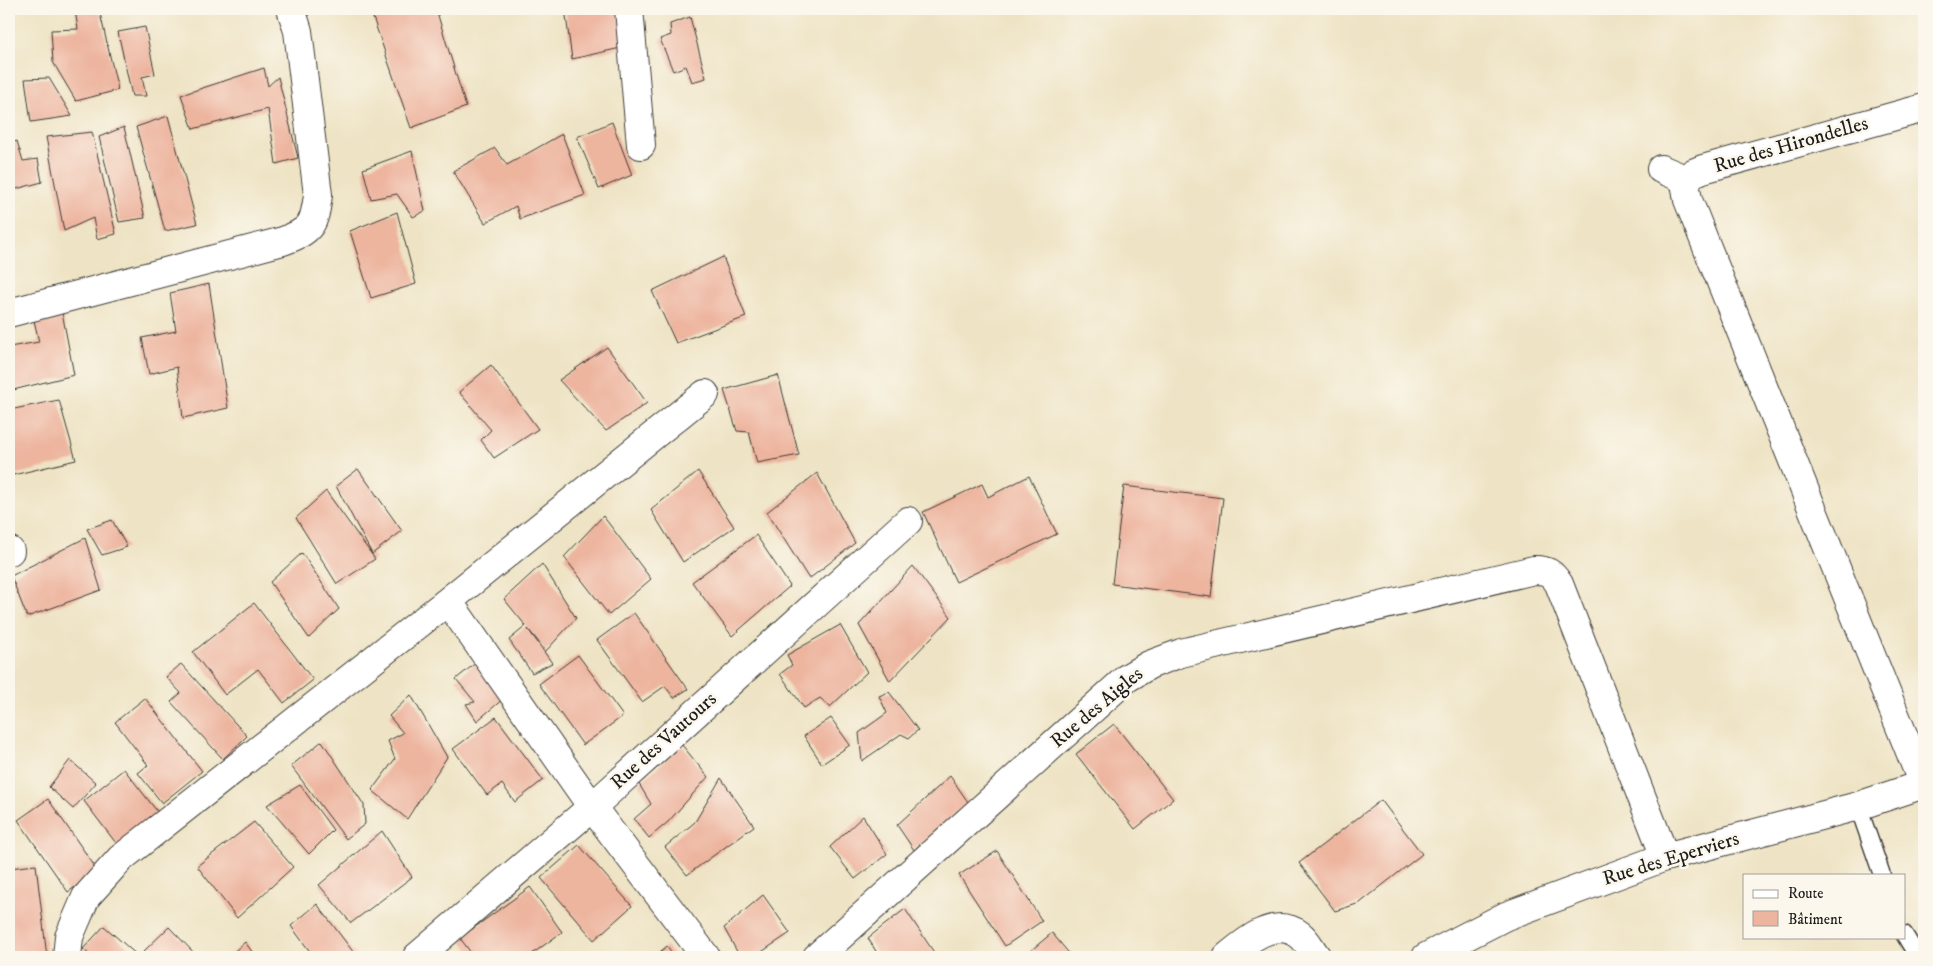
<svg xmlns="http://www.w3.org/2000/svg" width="1933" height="966" font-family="'IM FELL DW Pica',serif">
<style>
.building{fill:#edb49e}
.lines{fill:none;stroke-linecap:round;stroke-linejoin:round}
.lane-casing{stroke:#3c3a35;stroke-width:19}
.street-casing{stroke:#3c3a35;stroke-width:30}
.lane{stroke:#fff;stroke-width:16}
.street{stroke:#fff;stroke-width:28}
.labels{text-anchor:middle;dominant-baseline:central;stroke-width:5;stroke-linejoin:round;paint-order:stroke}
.street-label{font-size:20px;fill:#1c1c1c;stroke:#fbf7ec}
</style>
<rect width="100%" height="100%" fill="#fbf7ec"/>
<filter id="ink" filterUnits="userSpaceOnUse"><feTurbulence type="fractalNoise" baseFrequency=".02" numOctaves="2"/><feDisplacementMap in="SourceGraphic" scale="10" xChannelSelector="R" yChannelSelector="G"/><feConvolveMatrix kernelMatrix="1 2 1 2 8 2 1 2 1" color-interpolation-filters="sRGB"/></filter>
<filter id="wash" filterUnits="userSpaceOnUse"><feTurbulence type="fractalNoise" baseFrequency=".0096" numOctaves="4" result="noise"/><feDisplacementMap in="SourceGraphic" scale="20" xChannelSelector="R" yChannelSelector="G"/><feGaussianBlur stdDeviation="1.12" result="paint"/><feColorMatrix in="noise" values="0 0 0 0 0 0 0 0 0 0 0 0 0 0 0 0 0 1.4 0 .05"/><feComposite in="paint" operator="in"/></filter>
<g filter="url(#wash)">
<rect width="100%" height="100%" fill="#eee3c4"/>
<g id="blocks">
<path class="building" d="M 99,9 L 118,90 L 76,101 L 53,62 L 51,30 L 78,29 L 75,10 Z
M 370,9 L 436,9 L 466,107 L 411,128 Z
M 565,9 L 620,9 L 625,47 L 572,59 Z
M 690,17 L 706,78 L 692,82 L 686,66 L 673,71 L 660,39 L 671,35 L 670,24 Z
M 145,27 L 155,74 L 142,77 L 146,96 L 132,96 L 118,32 Z
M 264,68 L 268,86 L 278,77 L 298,158 L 276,164 L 268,109 L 193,129 L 181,95 Z
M 49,78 L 72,116 L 31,122 L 25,79 Z
M 168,116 L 197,224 L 165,231 L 136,127 Z
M 612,122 L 632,175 L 599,189 L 577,137 Z
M 124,127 L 145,218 L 119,222 L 99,137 Z
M 92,132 L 116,234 L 97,239 L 93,218 L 64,231 L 46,137 Z
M 562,134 L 585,195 L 520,219 L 516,206 L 485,223 L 453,171 L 495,148 L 507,165 Z
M 17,141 L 23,161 L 38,159 L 42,182 L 9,191 L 9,144 Z
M 412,151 L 425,211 L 413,217 L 397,194 L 371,199 L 363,169 Z
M 397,212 L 416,284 L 371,298 L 350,231 Z
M 723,257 L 746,317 L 676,343 L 652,291 Z
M 209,284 L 228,408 L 183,418 L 177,367 L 149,374 L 142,338 L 176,331 L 170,293 Z
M 62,312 L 74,375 L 9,391 L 9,347 L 39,342 L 33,316 Z
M 607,347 L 647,403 L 606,431 L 559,380 Z
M 491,365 L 538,429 L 494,458 L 481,440 L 491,430 L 459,392 Z
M 778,375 L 799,455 L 757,463 L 749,432 L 737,431 L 724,390 Z
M 59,400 L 76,460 L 9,476 L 9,410 Z
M 358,469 L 402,531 L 372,554 L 336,486 Z
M 698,471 L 734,527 L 683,562 L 651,510 Z
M 817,473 L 855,543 L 809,579 L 767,512 Z
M 1029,476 L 1057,534 L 956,582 L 923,512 L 982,484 L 988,497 Z
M 1124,486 L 1223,498 L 1211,597 L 1112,584 Z
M 326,491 L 375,559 L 337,584 L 296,518 Z
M 603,516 L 651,579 L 609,615 L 564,557 Z
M 112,520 L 127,547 L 102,555 L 87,529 Z
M 756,535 L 790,586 L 732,636 L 692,582 Z
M 85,538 L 101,590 L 27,617 L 11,576 Z
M 302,553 L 339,609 L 309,638 L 270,582 Z
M 542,564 L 576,618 L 546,651 L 528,629 L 552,663 L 532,673 L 509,640 L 526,626 L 504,599 Z
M 913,566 L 951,617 L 890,681 L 859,625 Z
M 254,603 L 313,680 L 284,703 L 258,669 L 225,695 L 193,652 Z
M 634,613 L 688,689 L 674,698 L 665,686 L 642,702 L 597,640 Z
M 840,625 L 867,672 L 830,707 L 820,698 L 804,708 L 780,674 L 792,665 L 787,655 Z
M 578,655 L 623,716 L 583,745 L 539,684 Z
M 477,662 L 503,699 L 477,721 L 466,704 L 475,702 L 456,679 Z
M 181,664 L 247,736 L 223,759 L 171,702 L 181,693 L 166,677 Z
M 889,692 L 918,730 L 909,738 L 901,734 L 862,761 L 859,733 L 887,713 L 879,696 Z
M 411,695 L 447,757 L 407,819 L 372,790 L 395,759 L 388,741 L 403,733 L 389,716 Z
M 145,698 L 202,771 L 162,803 L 138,773 L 148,765 L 115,722 Z
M 496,717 L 543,780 L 515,802 L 502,784 L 487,795 L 453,749 Z
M 831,718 L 850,745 L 822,764 L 804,736 Z
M 1114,724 L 1173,799 L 1135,829 L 1076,754 Z
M 322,741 L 364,805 L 365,824 L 346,839 L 291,766 Z
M 682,745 L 708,777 L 668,822 L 649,838 L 634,819 L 651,804 L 639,784 Z
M 70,760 L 96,783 L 73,809 L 49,787 Z
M 124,769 L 160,815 L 119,847 L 84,801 Z
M 950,776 L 968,802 L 914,850 L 897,825 Z
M 721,778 L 754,826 L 687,875 L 665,847 L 695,822 Z
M 300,785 L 333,830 L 309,854 L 267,805 Z
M 48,799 L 98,871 L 68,892 L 18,820 Z
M 1381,800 L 1422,854 L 1360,903 L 1335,911 L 1299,863 Z
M 863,816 L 887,854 L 855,879 L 830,847 Z
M 254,822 L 293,867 L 237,918 L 197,866 Z
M 382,831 L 412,877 L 351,923 L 319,885 Z
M 579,845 L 632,906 L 594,940 L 541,878 Z
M 997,851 L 1042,921 L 1005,946 L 959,875 Z
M 36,865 L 47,957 L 9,957 L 9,868 Z
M 530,887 L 562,932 L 528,957 L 474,957 L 460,938 Z
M 763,895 L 790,933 L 754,957 L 740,957 L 724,928 Z
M 317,904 L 357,957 L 314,957 L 291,926 Z
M 905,909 L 937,957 L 872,957 L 877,953 L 868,938 Z
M 104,926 L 139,957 L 92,957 L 83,949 Z
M 169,927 L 198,957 L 179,957 L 176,954 L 173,957 L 148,957 L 143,952 Z
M 1052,933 L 1072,957 L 1023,957 Z
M 245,942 L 256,957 L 228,957 Z
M 667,946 L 675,957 L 654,957 Z"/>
</g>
</g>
<g filter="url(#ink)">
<use href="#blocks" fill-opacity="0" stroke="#3c3a35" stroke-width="1"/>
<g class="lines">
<defs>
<path id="lane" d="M 1858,806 L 1882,875
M 1904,934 L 1918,957"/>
<path id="street" d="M 629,9 L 641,145
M 1661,169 L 1687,180 L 1693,173 L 1703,169 L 1924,108
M 1687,180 L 1686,188 L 1688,200 L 1923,784
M 9,313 L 283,241 C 312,230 314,225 318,195 L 298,31 L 291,9
M 9,551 L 10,551
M 448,601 L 592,807 L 706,957
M 67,957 L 69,937 L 86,897 L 120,859 L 448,601 L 705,394
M 417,957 L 592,807 L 908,521
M 817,957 L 1127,678 L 1149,665 L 1181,653 L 1534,570 C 1548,570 1552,573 1559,584 L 1665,857
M 1227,957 C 1246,941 1275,916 1300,935 C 1307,940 1312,951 1317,957
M 1426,957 L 1506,916 L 1665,857 L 1858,806 L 1924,784"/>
</defs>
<use href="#lane" class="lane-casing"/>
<use href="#street" class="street-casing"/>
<use href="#lane" class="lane"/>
<use href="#street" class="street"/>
</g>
</g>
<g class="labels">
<g class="street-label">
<text transform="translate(1791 145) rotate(-16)">Rue des Hirondelles</text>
<text transform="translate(1097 708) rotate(-40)">Rue des Aigles</text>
<text transform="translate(664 741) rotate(-42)">Rue des Vautours</text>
<text transform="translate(1671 859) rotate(-17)">Rue des Eperviers</text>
</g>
</g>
<rect width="1933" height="966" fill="none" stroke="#fbf7ec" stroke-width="30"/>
<rect x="1743" y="874" width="162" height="65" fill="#fbf7ec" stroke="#a29f99"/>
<rect x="1753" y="890" width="25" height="8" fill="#ffffff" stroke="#a29f99"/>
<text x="1788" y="898" font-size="15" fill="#1c1c1c">Route</text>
<rect x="1753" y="911" width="25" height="15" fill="#edb49e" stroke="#a29f99"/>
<text x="1788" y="924" font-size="15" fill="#1c1c1c">Bâtiment</text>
</svg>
